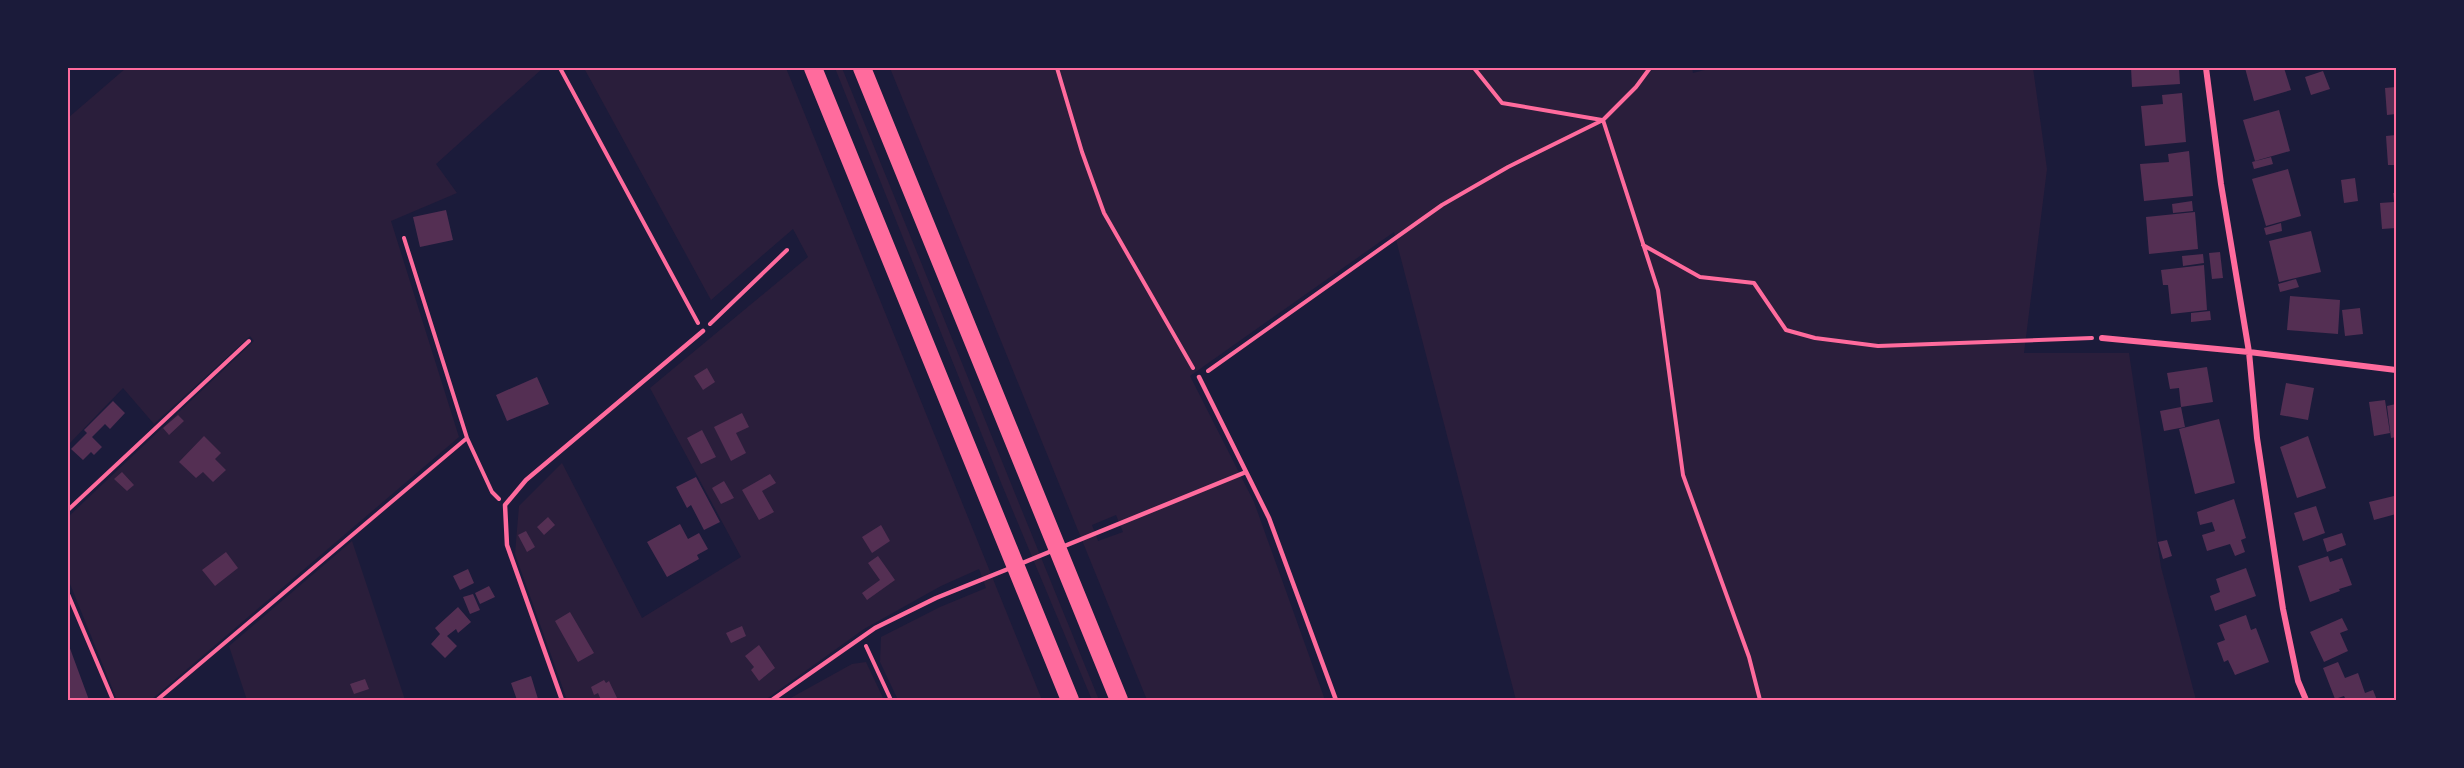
<svg xmlns="http://www.w3.org/2000/svg" width="2464" height="768" font-family="Arial,sans-serif">
<style>
.green{fill:#2a1e3b;fill-rule:evenodd}
.building{fill:#542f53}
.lines{fill:none;stroke-linecap:round;stroke-linejoin:round}
.path{stroke:#ff6b9d;stroke-width:4}
.service{stroke:#ff6b9d;stroke-width:4.5}
.minor{stroke:#ff6b9d;stroke-width:6}
.motorway{stroke:#ff6b9d;stroke-width:18}
.neatline{fill:none;stroke:#ff6b9d;stroke-width:2}
</style>
<rect width="100%" height="100%" fill="#1b1b3a"/>
<path class="green" d="M 126,68 L 543,68 L 436,164 L 457,193 L 391,221 L 459,437 L 151,700 L 117,700 L 68,579 L 68,517 L 254,341 L 250,336 L 154,424 L 123,388 L 68,445 L 68,118 Z
M 584,68 L 786,68 L 1042,700 L 898,700 L 880,662 L 881,637 L 940,607 L 986,588 L 979,569 L 941,586 L 864,629 L 765,700 L 567,700 L 515,554 L 519,506 L 562,463 L 642,618 L 741,557 L 650,388 L 808,257 L 793,229 L 711,300 Z
M 835,68 L 842,68 L 1099,700 L 1092,700 L 1002,485 Z
M 890,68 L 1692,68 L 1693,73 L 1712,68 L 2033,68 L 2047,169 L 2024,353 L 2129,353 L 2161,567 L 2196,700 L 1516,700 L 1394,232 L 1190,376 L 1254,502 L 1325,700 L 1147,700 ZM 1116,515 L 1123,532 L 1098,541 L 1092,525 Z
M 352,541 L 405,700 L 247,700 L 229,646 Z
M 866,662 L 884,700 L 787,700 L 852,664 Z"/>
<path class="building" d="M 2131,68 L 2179,68 L 2180,84 L 2132,87 Z
M 2245,68 L 2284,68 L 2291,90 L 2254,101 Z
M 2323,71 L 2330,89 L 2311,95 L 2305,77 Z
M 2396,87 L 2396,114 L 2387,115 L 2385,88 Z
M 2182,93 L 2186,142 L 2145,146 L 2141,106 L 2163,104 L 2162,95 Z
M 2279,110 L 2290,151 L 2255,161 L 2243,120 Z
M 2396,135 L 2396,165 L 2388,165 L 2386,136 Z
M 2189,151 L 2193,196 L 2144,201 L 2140,164 L 2169,162 L 2168,154 Z
M 2271,157 L 2273,164 L 2254,169 L 2252,162 Z
M 2288,169 L 2301,216 L 2266,226 L 2252,179 Z
M 2355,178 L 2358,201 L 2344,203 L 2341,180 Z
M 2393,193 L 2396,193 L 2396,228 L 2382,229 L 2380,203 L 2394,202 Z
M 2192,201 L 2193,211 L 2173,213 L 2172,204 Z
M 446,210 L 453,240 L 420,247 L 413,217 Z
M 2195,212 L 2198,249 L 2149,254 L 2146,217 Z
M 2281,223 L 2282,231 L 2266,235 L 2264,228 Z
M 2311,231 L 2321,272 L 2279,282 L 2269,241 Z
M 2220,252 L 2223,278 L 2212,279 L 2209,253 Z
M 2203,254 L 2204,263 L 2183,266 L 2182,256 Z
M 2204,265 L 2207,310 L 2171,314 L 2168,285 L 2163,285 L 2161,270 Z
M 2296,279 L 2299,287 L 2280,292 L 2278,284 Z
M 2290,296 L 2340,300 L 2338,334 L 2287,330 Z
M 2360,308 L 2363,334 L 2345,336 L 2342,310 Z
M 2210,311 L 2211,320 L 2191,322 L 2191,313 Z
M 2207,367 L 2213,402 L 2181,407 L 2179,388 L 2170,389 L 2167,373 Z
M 707,368 L 715,382 L 703,390 L 694,376 Z
M 537,377 L 549,404 L 507,421 L 496,395 Z
M 2286,383 L 2314,388 L 2308,420 L 2280,415 Z
M 2385,400 L 2390,433 L 2374,436 L 2369,402 Z
M 113,401 L 125,413 L 110,429 L 105,424 L 92,437 L 102,447 L 94,455 L 91,452 L 83,460 L 71,449 L 87,433 L 84,430 Z
M 2396,404 L 2396,437 L 2391,438 L 2387,406 Z
M 2181,407 L 2185,427 L 2164,431 L 2160,411 Z
M 742,413 L 749,427 L 736,433 L 746,453 L 731,461 L 714,427 Z
M 178,415 L 184,421 L 169,435 L 163,428 Z
M 2219,419 L 2235,483 L 2195,494 L 2179,429 Z
M 702,430 L 716,457 L 701,464 L 687,438 Z
M 204,436 L 221,453 L 215,459 L 226,470 L 213,482 L 203,472 L 196,478 L 179,462 Z
M 2308,436 L 2326,488 L 2297,498 L 2280,447 Z
M 122,472 L 134,485 L 127,491 L 114,479 Z
M 770,474 L 776,483 L 762,491 L 774,512 L 759,520 L 742,490 Z
M 696,477 L 720,522 L 704,530 L 691,505 L 687,508 L 676,487 Z
M 724,481 L 734,498 L 721,504 L 712,488 Z
M 2394,496 L 2396,514 L 2374,520 L 2369,502 Z
M 2234,499 L 2246,538 L 2241,540 L 2245,552 L 2235,556 L 2230,544 L 2207,551 L 2202,535 L 2215,531 L 2212,522 L 2200,525 L 2197,512 Z
M 2316,506 L 2325,533 L 2303,541 L 2294,513 Z
M 548,517 L 555,525 L 544,535 L 537,527 Z
M 680,524 L 688,539 L 699,533 L 708,549 L 697,555 L 699,559 L 667,577 L 647,542 Z
M 881,525 L 890,541 L 872,553 L 862,537 Z
M 526,531 L 535,547 L 527,552 L 518,535 Z
M 2342,533 L 2346,545 L 2327,552 L 2323,539 Z
M 2167,540 L 2172,556 L 2163,559 L 2158,542 Z
M 226,552 L 238,568 L 215,586 L 202,570 Z
M 878,556 L 895,580 L 867,600 L 862,593 L 880,580 L 868,563 Z
M 2328,556 L 2330,562 L 2342,558 L 2352,585 L 2339,589 L 2340,591 L 2310,602 L 2298,566 Z
M 2246,568 L 2256,596 L 2215,611 L 2210,596 L 2220,592 L 2216,579 Z
M 468,569 L 474,583 L 460,590 L 453,576 Z
M 489,586 L 495,597 L 480,604 L 475,593 Z
M 473,594 L 480,610 L 470,614 L 463,597 Z
M 458,607 L 471,622 L 458,633 L 456,629 L 447,636 L 457,646 L 445,658 L 431,644 L 440,634 L 435,628 Z
M 570,612 L 594,653 L 578,662 L 555,621 Z
M 2246,615 L 2251,630 L 2256,628 L 2269,662 L 2235,675 L 2228,660 L 2224,662 L 2217,643 L 2225,640 L 2219,625 Z
M 2342,618 L 2348,630 L 2340,633 L 2348,651 L 2324,662 L 2310,632 Z
M 742,626 L 746,636 L 731,643 L 726,633 Z
M 68,643 L 89,700 L 68,700 Z
M 759,645 L 775,668 L 759,681 L 751,670 L 754,667 L 745,656 Z
M 2338,662 L 2345,678 L 2358,673 L 2365,693 L 2373,690 L 2377,700 L 2346,700 L 2344,696 L 2335,699 L 2323,668 Z
M 531,676 L 538,699 L 517,700 L 511,683 Z
M 365,679 L 369,689 L 354,694 L 350,684 Z
M 604,680 L 606,683 L 609,681 L 618,700 L 601,700 L 598,693 L 594,695 L 591,687 Z"/>
<g class="lines">
<path class="path" d="M 560,68 L 698,323
M 1057,68 L 1082,152 L 1104,213 L 1193,368
M 1474,68 L 1502,103 L 1602,120
M 1603,120 L 1658,290 L 1683,475 L 1749,657 L 1760,700
M 404,238 L 467,438 L 492,492 L 499,499
M 1643,245 L 1700,277 L 1754,283 L 1786,330 L 1815,338 L 1878,346 L 2092,338
M 710,324 L 787,250
M 1208,371 L 1442,205 L 1508,167 L 1603,120 L 1636,87 L 1650,68
M 68,510 L 249,341
M 68,594 L 113,700
M 866,646 L 891,700
M 157,700 L 467,438"/>
<path class="service" d="M 1199,377 L 1269,518 L 1336,700
M 1062,547 L 1246,472
M 1020,564 L 1054,550
M 562,700 L 507,545 L 505,505 L 526,480 L 703,331
M 772,700 L 875,628 L 936,598 L 1013,567"/>
<path class="minor" d="M 2206,68 L 2221,184 L 2249,352 L 2257,438 L 2283,609 L 2298,681 L 2306,700
M 2102,338 L 2249,352 L 2396,370"/>
<path class="motorway" d="M 813,68 L 1070,700
M 862,68 L 1119,700"/>
</g>
<rect width="2464" height="768" fill="none" stroke="#1b1b3a" stroke-width="138"/>
<rect x="69" y="69" width="2326" height="630" class="neatline"/>
</svg>
